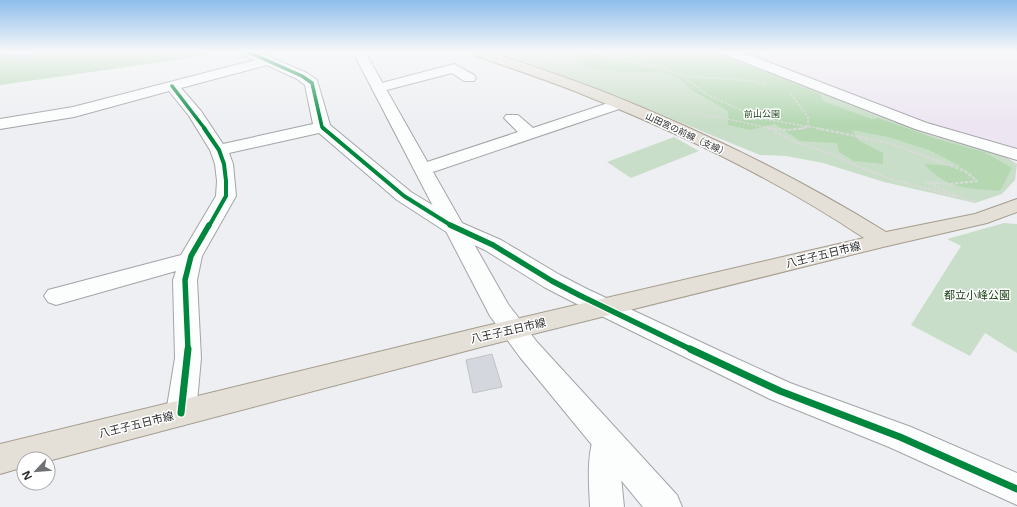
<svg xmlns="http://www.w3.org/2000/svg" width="1017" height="507" font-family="'Noto Sans','Noto Sans JP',sans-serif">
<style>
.industrial{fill:#ede6f2}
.green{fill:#c9dec8}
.forest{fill:#b5d8b3}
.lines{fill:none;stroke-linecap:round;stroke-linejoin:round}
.river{fill:#a7cdf3;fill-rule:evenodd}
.building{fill:#d5d7df;stroke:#c3c3c5}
.minor-casing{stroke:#a3a4a7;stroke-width:2}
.tertiary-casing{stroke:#a3a4a7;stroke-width:2}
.primary-casing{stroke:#a49c8e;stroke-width:2}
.path-far1{stroke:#dadada;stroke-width:1.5;stroke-dasharray:2.5 1.5;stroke-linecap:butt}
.path{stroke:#dadada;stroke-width:2;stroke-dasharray:3.5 1.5;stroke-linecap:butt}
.minor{fill:#fcfdfd;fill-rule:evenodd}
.tertiary{fill:#fcfdfd;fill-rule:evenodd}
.primary{fill:#e4dfd7;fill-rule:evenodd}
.cycleway-far3-casing{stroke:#fff;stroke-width:5}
.cycleway-far2-casing{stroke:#fff;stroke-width:6}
.cycleway-far1-casing{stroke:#fff;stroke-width:8}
.cycleway-casing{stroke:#fff;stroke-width:10}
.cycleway-far3{stroke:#00873e;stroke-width:3.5}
.cycleway-far2{stroke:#00873e;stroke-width:4}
.cycleway-far1{stroke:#00873e;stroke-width:5.5}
.cycleway{stroke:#00873e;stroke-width:7}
.labels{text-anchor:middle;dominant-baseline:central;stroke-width:3;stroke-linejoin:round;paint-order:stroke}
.far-park-label{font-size:9px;fill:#174213;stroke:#fff}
.far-street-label{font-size:9px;fill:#2c2d2f;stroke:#fff}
.street-label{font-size:11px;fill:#2c2d2f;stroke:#fff}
.park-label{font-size:11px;fill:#174213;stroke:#fff}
</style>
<rect width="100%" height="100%" fill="#eeeff2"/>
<path class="industrial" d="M 740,52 L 1017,52 L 1017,151 L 936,128 Z"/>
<path class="green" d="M 496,52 L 719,52 L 876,115 L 934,136 L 1004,156 L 1017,164 L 1015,180 L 1002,194 L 975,203 L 884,182 L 823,163 L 786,156 L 760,155 L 589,85 Z
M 674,137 L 699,151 L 631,178 L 607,162 Z
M 1004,223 L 1017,224 L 1017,353 L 985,333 L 970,356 L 911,325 L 961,246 L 947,239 Z"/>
<path class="forest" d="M 0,52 L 210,52 L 197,57 L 0,85 Z
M 567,52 L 715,52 L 820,94 L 823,101 L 872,119 L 878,118 L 937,139 L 984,152 L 1012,168 L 1000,191 C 967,188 948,190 924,164 L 962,167 L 929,150 L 888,137 L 852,130 L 858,140 L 883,153 L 883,164 L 854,161 L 839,152 L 837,143 L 800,141 L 775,124 L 750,130 L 728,125 L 728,111 L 691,90 L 679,78 L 660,72 L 619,72 L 587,68 Z"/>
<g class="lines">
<path class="river" d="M 5,52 L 33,52 L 30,57 L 22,59 L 8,57 Z"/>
</g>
<path class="building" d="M 492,354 L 502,387 L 473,393 L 466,360 Z"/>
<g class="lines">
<defs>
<path id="minor" d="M 242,52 L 258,52 L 307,73 L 317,80 L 330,125 L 411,192 L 462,223 L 501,240 L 560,275 L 587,289 L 720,351 L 790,383 L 911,427 L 1017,473 L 1017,505 L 889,447 L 770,399 L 571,301 L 544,287 L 485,250 L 448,233 L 397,200 L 319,133 L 229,153 L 233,164 L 236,196 L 202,256 L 197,280 L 201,358 L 196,413 L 191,422 L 181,426 L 171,422 L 166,413 L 175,358 L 173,280 L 176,271 L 56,305 L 48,302 L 44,296 L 48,290 L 181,255 L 216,196 L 217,181 L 215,164 L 210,150 L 189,116 L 169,91 L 74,117 L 0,129 L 0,119 L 73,107 L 255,60 L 243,55 ZM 267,65 L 297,79 L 305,85 L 313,124 L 223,144 L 201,111 L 181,88 Z
M 454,64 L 474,75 L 476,78 L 474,81 L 464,81 L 452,73 L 379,92 L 374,91 L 372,88 L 374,85 Z
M 620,99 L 625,101 L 628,104 L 625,107 L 430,173 L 424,174 L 418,173 L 415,169 L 418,165 L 518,132 L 504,118 L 506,115 L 518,115 L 533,128 Z
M 607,427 L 618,431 L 622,441 L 621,477 L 624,507 L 590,507 C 589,483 586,454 596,431 Z"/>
<path id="tertiary" d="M 353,52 L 365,52 L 508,304 L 537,342 L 677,495 L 682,507 L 643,507 L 519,356 L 490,316 Z
M 725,52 L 742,52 L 927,123 L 1017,149 L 1017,160 L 915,129 L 726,55 Z"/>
<path id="primary" d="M 473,52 L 490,52 C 526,64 563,76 599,90 C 698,129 796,176 886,232 L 975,214 L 1017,199 L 1017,212 L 987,223 L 883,247 L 481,347 L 48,461 L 48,459 L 24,459 L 24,467 L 0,474 L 0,444 L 481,327 L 864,238 C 779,181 684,135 589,97 C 551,81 512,69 474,55 Z"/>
</defs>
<use href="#minor" class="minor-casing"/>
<use href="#tertiary" class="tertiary-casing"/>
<use href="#primary" class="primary-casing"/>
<path class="path-far1" d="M 538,52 L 547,58
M 592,52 L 624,61 L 660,67 L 683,76 L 706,94 L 759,118 L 822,129
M 683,76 L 753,81 L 766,84
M 791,94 L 808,117 L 808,127 L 800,129
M 684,113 L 718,117 L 773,129"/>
<path class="path" d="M 768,128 L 789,130 L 805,128
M 816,128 L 889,143 L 965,171 L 977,181 L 951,184 L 926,182 L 967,200 L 976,201
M 774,131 L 793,141 L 832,154 L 861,168 L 891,179 L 957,197"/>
<use href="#minor" class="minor"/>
<use href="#tertiary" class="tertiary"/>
<use href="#primary" class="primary"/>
<defs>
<path id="cycleway-far3" d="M 248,52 L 302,76 L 312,83 L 322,127 L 324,129
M 172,86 L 205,129"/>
<path id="cycleway-far2" d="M 204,128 L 219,150 L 224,164 L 226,181 L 226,196 L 209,226
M 323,128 L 404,196 L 452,226"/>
<path id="cycleway-far1" d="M 450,225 L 493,245 L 552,281 L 579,295 L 692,350
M 188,350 L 185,280 L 191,256 L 209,225"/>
<path id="cycleway" d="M 690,349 L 780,391 L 900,437 L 1017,489
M 181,413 L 188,349"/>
</defs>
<use href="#cycleway-far3" class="cycleway-far3-casing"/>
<use href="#cycleway-far2" class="cycleway-far2-casing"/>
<use href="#cycleway-far1" class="cycleway-far1-casing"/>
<use href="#cycleway" class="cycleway-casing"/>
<use href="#cycleway-far3" class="cycleway-far3"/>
<use href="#cycleway-far2" class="cycleway-far2"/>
<use href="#cycleway-far1" class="cycleway-far1"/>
<use href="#cycleway" class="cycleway"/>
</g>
<linearGradient id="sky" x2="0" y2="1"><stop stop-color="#8ebeec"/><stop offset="0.42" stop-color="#f7f8f9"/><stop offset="1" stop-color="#f7f8f9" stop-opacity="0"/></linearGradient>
<rect width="1017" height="123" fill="url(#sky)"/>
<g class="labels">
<g class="far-park-label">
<text x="762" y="113">前山公園</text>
</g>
<g class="far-street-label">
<text transform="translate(687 134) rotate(25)">山田宮の前線（支線）</text>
</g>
<g class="street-label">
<text transform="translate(823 254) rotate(-14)">八王子五日市線</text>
<text transform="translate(508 330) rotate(-13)">八王子五日市線</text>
<text transform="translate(136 424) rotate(-14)">八王子五日市線</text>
</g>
<g class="park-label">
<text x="977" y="294">都立小峰公園</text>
</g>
</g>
<g transform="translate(36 471) rotate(244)"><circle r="19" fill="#ffffff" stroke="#ababac"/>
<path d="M0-3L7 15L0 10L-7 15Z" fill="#707173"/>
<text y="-6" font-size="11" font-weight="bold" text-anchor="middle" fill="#2c2d2f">N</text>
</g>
</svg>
